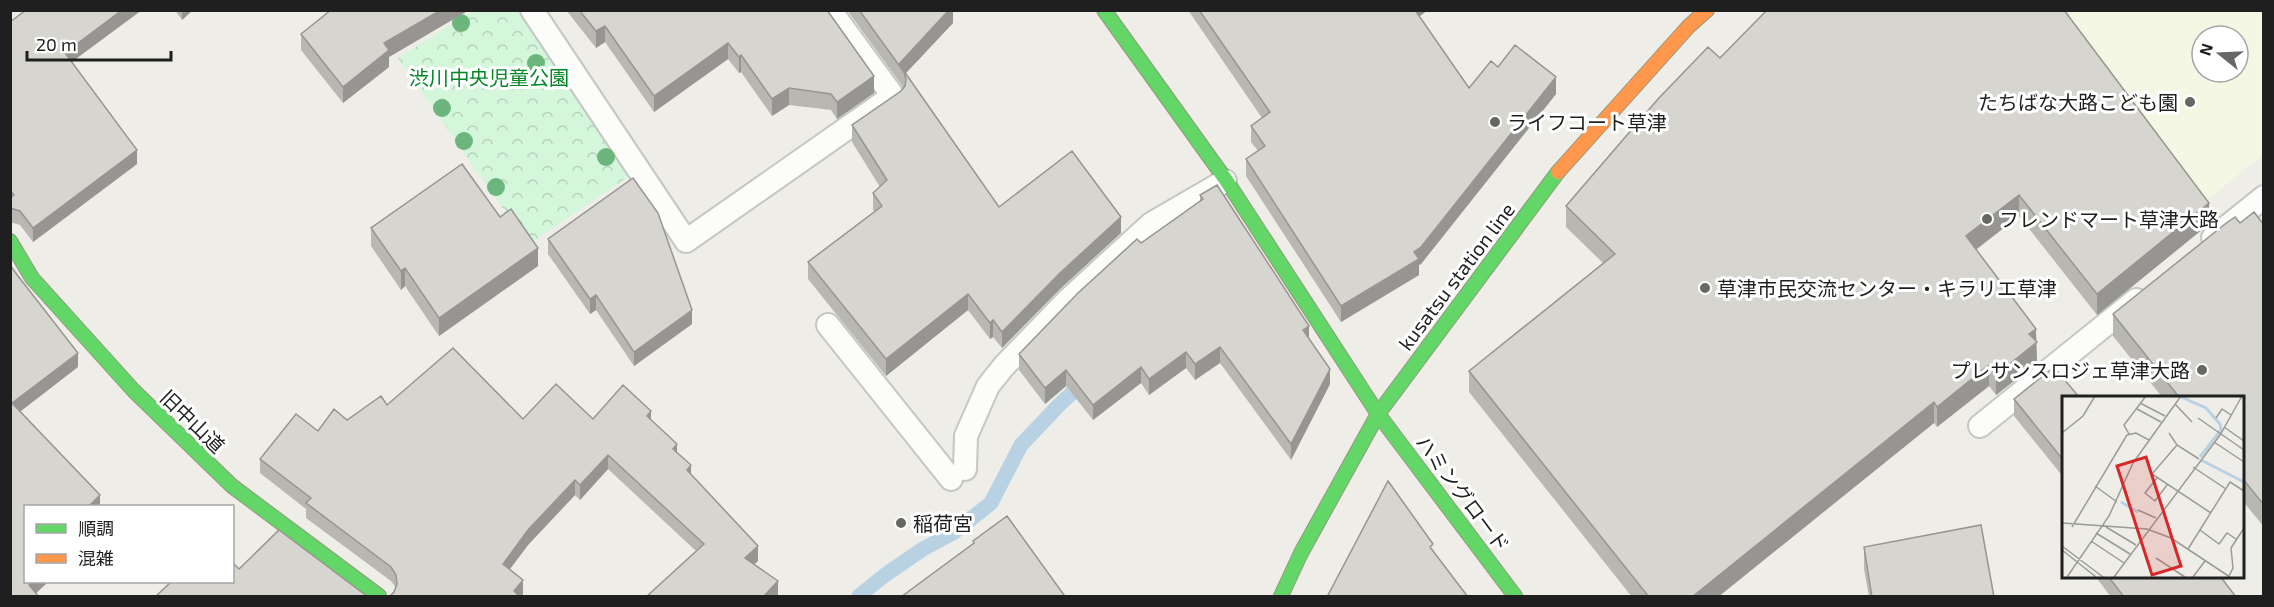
<svg xmlns="http://www.w3.org/2000/svg" width="2274" height="607" font-family="'Exo 2','Noto Sans JP',sans-serif">
<style>
.education{fill:#f4f7e3;fill-rule:evenodd}
.park{fill:url(#park-crowns)}
.lines{fill:none;stroke-linecap:round;stroke-linejoin:round}
.stream{stroke:#b8d2e4;stroke-width:15}
.lane-casing{stroke:#c6c6c3;stroke-width:26}
.fast-casing{stroke:#92997e;stroke-width:16}
.slow-casing{stroke:#92997e;stroke-width:16}
.lane{stroke:#fcfcfb;stroke-width:22}
.fast{stroke:#63d668;stroke-width:14}
.slow{stroke:#ff974d;stroke-width:14}
.tree{fill:#6cb57c}
.wall{fill:#b9b7b2}
.shaded-wall{fill:#969591}
.building{fill:#d7d5cf;stroke:#969591;stroke-width:1.5}
.poi-dot{fill:#676765;stroke:#fff;stroke-width:2}
.labels{text-anchor:middle;dominant-baseline:central;stroke-width:6;stroke-linejoin:round;paint-order:stroke}
.park-label{font-size:20px;fill:#028725;stroke:#fff}
.poi-label{font-size:20px;fill:#1f1f1f;stroke:#fff;text-anchor:start}
.street-label{font-size:20px;fill:#1f1f1f;stroke:#fff}
.inset-river{fill:none;stroke:#b8d2e4;stroke-width:3}
.inset-road{fill:none;stroke:#9b9b97;stroke-width:1.5}
.view{fill:#d62828;fill-opacity:0.15;stroke:#d62828;stroke-width:3}
.inset-edge{fill:none;stroke:#1f1f1f;stroke-width:3}
</style>
<defs>
<pattern id="park-crowns" width="20" height="18" patternUnits="userSpaceOnUse" patternTransform="scale(1.5)"><rect width="20" height="18" fill="#d4f6da"/><path d="M2 6a3 3 0 1 1 6 0M12 15a3 3 0 1 1 6 0" fill="none" stroke="#b6d2bb"/></pattern>
</defs>
<rect width="100%" height="100%" fill="#eeede7"/>
<path class="education" d="M 2074,11 L 2263,11 L 2263,155 L 2197,208 L 2058,23 ZM 2202,36 L 2238,36 L 2238,72 L 2202,72 Z"/>
<path class="park" d="M 473,11 L 520,11 L 629,176 L 528,245 L 398,58 Z"/>
<g class="lines">
<path class="stream" d="M 859,596 L 885,575 L 923,549 L 953,533 L 991,503 L 1021,445 L 1060,404 L 1087,379"/>
<defs>
<path id="lane" d="M 532,10 L 686,241 L 893,96 L 830,10
M 2213,238 L 2264,197
M 828,325 L 951,479
M 1980,426 L 2136,300
M 965,469 L 966,436 L 988,386 L 1004,366 L 1069,299 L 1151,224 L 1225,181"/>
<path id="fast" d="M 1104,10 L 1226,180 L 1378,414 L 1515,596
M 10,241 L 32,278 L 134,391 L 232,486 L 379,596
M 1281,596 L 1301,553 L 1378,414 L 1558,172"/>
<path id="slow" d="M 1558,172 L 1689,26 L 1707,10"/>
</defs>
<use href="#lane" class="lane-casing"/>
<use href="#fast" class="fast-casing"/>
<use href="#slow" class="slow-casing"/>
<use href="#lane" class="lane"/>
<use href="#fast" class="fast"/>
<use href="#slow" class="slow"/>
</g>
<g class="tree">
<circle cx="461" cy="23" r="9"/>
<circle cx="536" cy="63" r="9"/>
<circle cx="442" cy="108" r="9"/>
<circle cx="464" cy="141" r="9"/>
<circle cx="606" cy="157" r="9"/>
<circle cx="496" cy="187" r="9"/>
</g>
<path class="wall" d="M 175,10 L 193,10 L 182,20 Z
M 331,10 L 469,10 L 389,57 L 389,67 L 343,103 L 301,50 L 301,34 Z
M 566,10 L 827,10 L 874,93 L 837,119 L 831,110 L 789,105 L 772,116 L 741,72 L 739,73 L 728,59 L 654,112 L 605,42 L 596,48 Z
M 847,10 L 953,10 L 953,23 L 906,73 L 999,207 L 1121,233 L 1060,289 L 1002,348 L 993,337 L 990,339 L 968,310 L 886,376 L 808,279 L 808,262 L 875,212 L 873,210 L 873,193 L 880,187 L 852,142 L 852,125 L 901,91 L 903,87 Z
M 1188,10 L 1428,10 L 1419,16 L 1469,88 L 1498,67 L 1556,94 L 1421,264 L 1419,265 L 1419,275 L 1341,322 L 1246,176 L 1246,159 L 1258,151 L 1251,142 L 1251,126 L 1262,118 Z
M 10,22 L 72,62 L 137,164 L 33,242 L 20,225 L 10,222 Z
M 1720,58 L 2209,224 L 2097,315 L 2019,216 L 1976,250 L 2036,341 L 2037,363 L 1996,395 L 1989,386 L 1937,427 L 1934,423 L 1718,597 L 1632,597 L 1469,392 L 1469,371 L 1603,263 L 1566,227 L 1566,206 Z
M 1200,195 L 1309,338 L 1330,384 L 1291,460 L 1220,363 L 1195,380 L 1186,368 L 1149,395 L 1141,383 L 1093,420 L 1066,386 L 1045,404 L 1019,370 L 1019,354 L 1141,243 L 1200,201 Z
M 2240,223 L 2264,225 L 2264,527 L 2242,500 L 2242,397 L 2162,397 L 2113,336 L 2113,314 Z
M 371,228 L 538,266 L 439,336 L 405,286 L 401,290 L 371,246 Z
M 548,239 L 692,324 L 634,366 L 596,310 L 590,314 L 548,254 Z
M 2064,397 L 2064,478 L 2014,416 L 2014,399 Z
M 387,405 L 523,419 L 651,419 L 677,453 L 691,474 L 758,561 L 754,564 L 778,595 L 777,597 L 646,597 L 696,551 L 608,469 L 580,500 L 575,495 L 528,545 L 510,569 L 523,594 L 521,597 L 389,597 L 394,592 L 396,588 L 391,581 L 306,518 L 306,509 L 260,473 L 260,459 L 318,431 Z
M 1864,547 L 1994,597 L 1869,597 L 1864,569 Z
M 2095,576 L 2220,576 L 2236,597 L 2111,597 Z"/>
<path class="shaded-wall" d="M 122,10 L 142,10 L 65,67 L 65,53 Z
M 182,10 L 193,10 L 182,20 Z
M 441,10 L 469,10 L 389,57 L 389,67 L 343,103 L 343,87 L 384,43 Z
M 949,10 L 953,10 L 953,23 L 905,74 L 899,64 Z
M 1412,10 L 1428,10 L 1412,22 Z
M 605,26 L 605,42 L 596,48 L 596,31 Z
M 728,43 L 728,59 L 654,112 L 654,96 Z
M 741,55 L 741,72 L 739,73 L 739,57 Z
M 874,76 L 874,93 L 837,119 L 837,102 Z
M 1556,77 L 1556,94 L 1421,264 L 1419,265 L 1419,275 L 1341,322 L 1341,306 L 1414,252 Z
M 789,88 L 789,105 L 772,116 L 772,99 Z
M 137,150 L 137,164 L 33,242 L 33,228 Z
M 2019,195 L 2019,216 L 1966,257 L 1966,236 Z
M 2209,203 L 2209,224 L 2097,315 L 2097,294 Z
M 1121,217 L 1121,233 L 1060,289 L 1002,348 L 1002,332 L 1060,273 Z
M 538,248 L 538,266 L 439,336 L 439,318 Z
M 405,268 L 405,286 L 401,290 L 401,271 Z
M 968,294 L 968,310 L 886,376 L 886,359 Z
M 596,295 L 596,310 L 590,314 L 590,299 Z
M 692,310 L 692,324 L 634,366 L 634,352 Z
M 993,320 L 993,337 L 990,339 L 990,323 Z
M 1309,326 L 1309,342 L 1303,330 Z
M 2036,329 L 2037,363 L 1996,395 L 1996,375 L 2029,334 Z
M 1220,347 L 1220,363 L 1195,380 L 1195,364 Z
M 1186,352 L 1186,368 L 1149,395 L 1149,379 Z
M 78,353 L 78,367 L 12,418 L 12,403 Z
M 1989,365 L 1989,386 L 1937,427 L 1937,407 Z
M 1141,367 L 1141,383 L 1093,420 L 1093,405 Z
M 1330,369 L 1330,384 L 1291,460 L 1291,444 Z
M 1066,370 L 1066,386 L 1045,404 L 1045,388 Z
M 1934,402 L 1934,423 L 1718,597 L 1692,597 Z
M 651,411 L 651,426 L 647,416 Z
M 677,444 L 677,458 L 673,449 Z
M 608,455 L 608,469 L 580,500 L 580,485 Z
M 691,465 L 691,480 L 687,470 Z
M 575,480 L 575,495 L 528,545 L 503,578 L 503,564 L 528,530 Z
M 100,495 L 100,507 L 88,507 Z
M 758,546 L 758,561 L 745,573 L 745,558 Z
M 523,580 L 523,594 L 521,597 L 514,597 L 514,591 Z
M 778,581 L 778,595 L 777,597 L 763,597 Z
M 33,582 L 48,582 L 32,597 L 29,585 Z"/>
<path class="building" d="M 26,10 L 122,10 L 65,53 L 137,150 L 33,228 L 20,211 L 10,208 L 10,198 L 14,195 L 10,190 L 10,22 Z
M 331,10 L 441,10 L 384,43 L 389,50 L 343,87 L 301,34 Z
M 579,10 L 827,10 L 874,76 L 837,102 L 831,94 L 789,88 L 772,99 L 741,55 L 739,57 L 728,43 L 654,96 L 605,26 L 596,31 Z
M 859,10 L 949,10 L 899,64 L 999,207 L 1072,151 L 1121,217 L 1060,273 L 1002,332 L 993,320 L 990,323 L 968,294 L 886,359 L 808,262 L 882,206 L 873,193 L 887,180 L 852,125 L 901,91 L 905,86 L 906,79 L 904,72 Z
M 1199,10 L 1415,10 L 1469,88 L 1491,61 L 1498,67 L 1515,45 L 1556,77 L 1421,247 L 1414,252 L 1419,259 L 1341,306 L 1246,159 L 1265,146 L 1251,126 L 1270,112 Z
M 1767,10 L 2064,10 L 2209,203 L 2097,294 L 2019,195 L 1966,236 L 2036,329 L 2029,334 L 2037,342 L 1996,375 L 1989,365 L 1937,407 L 1934,402 L 1692,597 L 1649,597 L 1469,371 L 1615,254 L 1566,206 L 1658,99 L 1708,47 L 1720,58 Z
M 462,164 L 500,217 L 511,209 L 538,248 L 439,318 L 405,268 L 401,271 L 371,228 Z
M 633,178 L 658,213 L 692,310 L 634,352 L 596,295 L 590,299 L 548,239 Z
M 1217,185 L 1309,326 L 1303,330 L 1330,369 L 1291,444 L 1220,347 L 1195,364 L 1186,352 L 1149,379 L 1141,367 L 1093,405 L 1066,370 L 1045,388 L 1019,354 L 1078,293 L 1137,239 L 1141,243 L 1203,199 L 1200,195 Z
M 2254,212 L 2264,225 L 2264,505 L 2242,478 L 2242,397 L 2179,397 L 2113,314 L 2225,224 L 2235,217 L 2240,223 Z
M 10,265 L 18,276 L 78,353 L 12,403 L 100,495 L 88,507 L 26,507 L 26,582 L 33,582 L 29,585 L 39,597 L 10,597 Z
M 453,348 L 523,419 L 556,384 L 593,419 L 623,385 L 651,411 L 647,416 L 677,444 L 673,449 L 691,465 L 687,470 L 758,546 L 745,558 L 778,581 L 763,597 L 646,597 L 704,544 L 608,455 L 580,485 L 575,480 L 528,530 L 503,564 L 523,580 L 514,591 L 520,597 L 389,597 L 394,592 L 397,584 L 396,575 L 391,567 L 306,503 L 311,498 L 260,459 L 296,414 L 318,431 L 334,409 L 347,420 L 381,396 L 387,405 Z
M 2054,367 L 2079,397 L 2064,397 L 2064,461 L 2014,399 Z
M 1388,481 L 1433,544 L 1430,547 L 1468,597 L 1327,597 Z
M 1007,516 L 1064,595 L 1062,597 L 901,597 L 974,543 L 973,541 Z
M 1981,525 L 1994,597 L 1872,597 L 1864,547 Z
M 279,530 L 368,597 L 155,597 L 171,582 L 232,582 L 232,562 L 239,569 Z
M 2108,576 L 2220,576 L 2236,597 L 2124,597 Z"/>
<g class="poi-dot">
<circle cx="2190" cy="102" r="6"/>
<circle cx="1495" cy="122" r="6"/>
<circle cx="1987" cy="219" r="6"/>
<circle cx="1705" cy="288" r="6"/>
<circle cx="2202" cy="370" r="6"/>
<circle cx="901" cy="523" r="6"/>
</g>
<g class="labels">
<g class="park-label">
<text x="489" y="77">渋川中央児童公園</text>
</g>
<g class="poi-label">
<text x="2178" y="102" text-anchor="end">たちばな大路こども園</text>
<text x="1507" y="122">ライフコート草津</text>
<text x="1999" y="219">フレンドマート草津大路</text>
<text x="1717" y="288">草津市民交流センター・キラリエ草津</text>
<text x="2190" y="370" text-anchor="end">プレサンスロジェ草津大路</text>
<text x="913" y="523">稲荷宮</text>
</g>
<g class="street-label">
<text transform="translate(1456 276) rotate(-53)">kusatsu station line</text>
<text transform="translate(193 421) rotate(44)">旧中山道</text>
<text transform="translate(1463 493) rotate(53)">ハミングロード</text>
</g>
</g>
<g transform="translate(2062 396)">
<rect width="182" height="182" fill="#eeede7"/>
<path class="inset-river" d="M 117,0 L 144,12 L 158,28 L 159,34 L 138,61M 139,64 L 182,86M 59,106 L 76,116"/>
<path class="inset-road" d="M 78,7 L 103,20M 113,8 L 130,26M 75,13 L 99,26M 136,22 L 182,54M 154,22 L 160,13 L 169,19M 162,31 L 182,45M 0,37 L 21,20 L 33,0M 107,37 L 115,49 L 137,63M 67,38 L 62,29 L 84,0M 152,46 L 182,66M 115,49 L 90,78 L 149,117M 131,71 L 164,93M 95,82 L 83,97 L 93,105 L 105,89M 33,90 L 55,106M 76,114 L 94,122M 0,127 L 85,133 L 109,142 L 168,181M 10,131 L 65,39 L 74,37 L 87,44M 44,131 L 74,149M 138,134 L 157,148 L 165,137 L 174,143M 34,137 L 68,158M 29,145 L 62,167M 0,150 L 41,181M 126,153 L 168,86 L 182,95M 0,154 L 34,181M 94,162 L 123,181M 167,180 L 171,172 L 169,152 L 182,132M 5,181 L 47,120 L 71,67 L 119,0M 52,181 L 158,39 L 180,0M 131,181 L 143,165"/>
<path class="view" d="M 84,61 L 119,170 L 90,179 L 55,70 Z"/>
<rect width="182" height="182" class="inset-edge"/>
</g>
<rect width="2274" height="607" fill="none" stroke="#1f1f1f" stroke-width="24"/>
<rect x="24" y="505" width="210" height="78" fill="#ffffff" stroke="#a5a5a5" stroke-width="1.5"/>
<rect x="36" y="524" width="30" height="9" fill="#63d668" stroke="#a5a5a5" stroke-width="1.5"/>
<text x="78" y="535" font-size="18" fill="#1f1f1f">順調</text>
<rect x="36" y="554" width="30" height="9" fill="#ff974d" stroke="#a5a5a5" stroke-width="1.5"/>
<text x="78" y="565" font-size="18" fill="#1f1f1f">混雑</text>
<g transform="translate(2220 54) rotate(288)"><circle r="28" fill="#ffffff" stroke="#a5a5a5" stroke-width="1.5"/>
<path d="M0-4.5L10 22L0 15L-10 22Z" fill="#676765"/>
<text y="-9" font-size="16" font-weight="bold" text-anchor="middle" fill="#1f1f1f">N</text>
</g>
<path d="M27 51v9h144v-9" fill="none" stroke="#1f1f1f" stroke-width="3"/>
<text x="36" y="51" font-size="18" fill="#1f1f1f" stroke="#ffffff" stroke-width="4.5" paint-order="stroke">20 m</text>
</svg>
